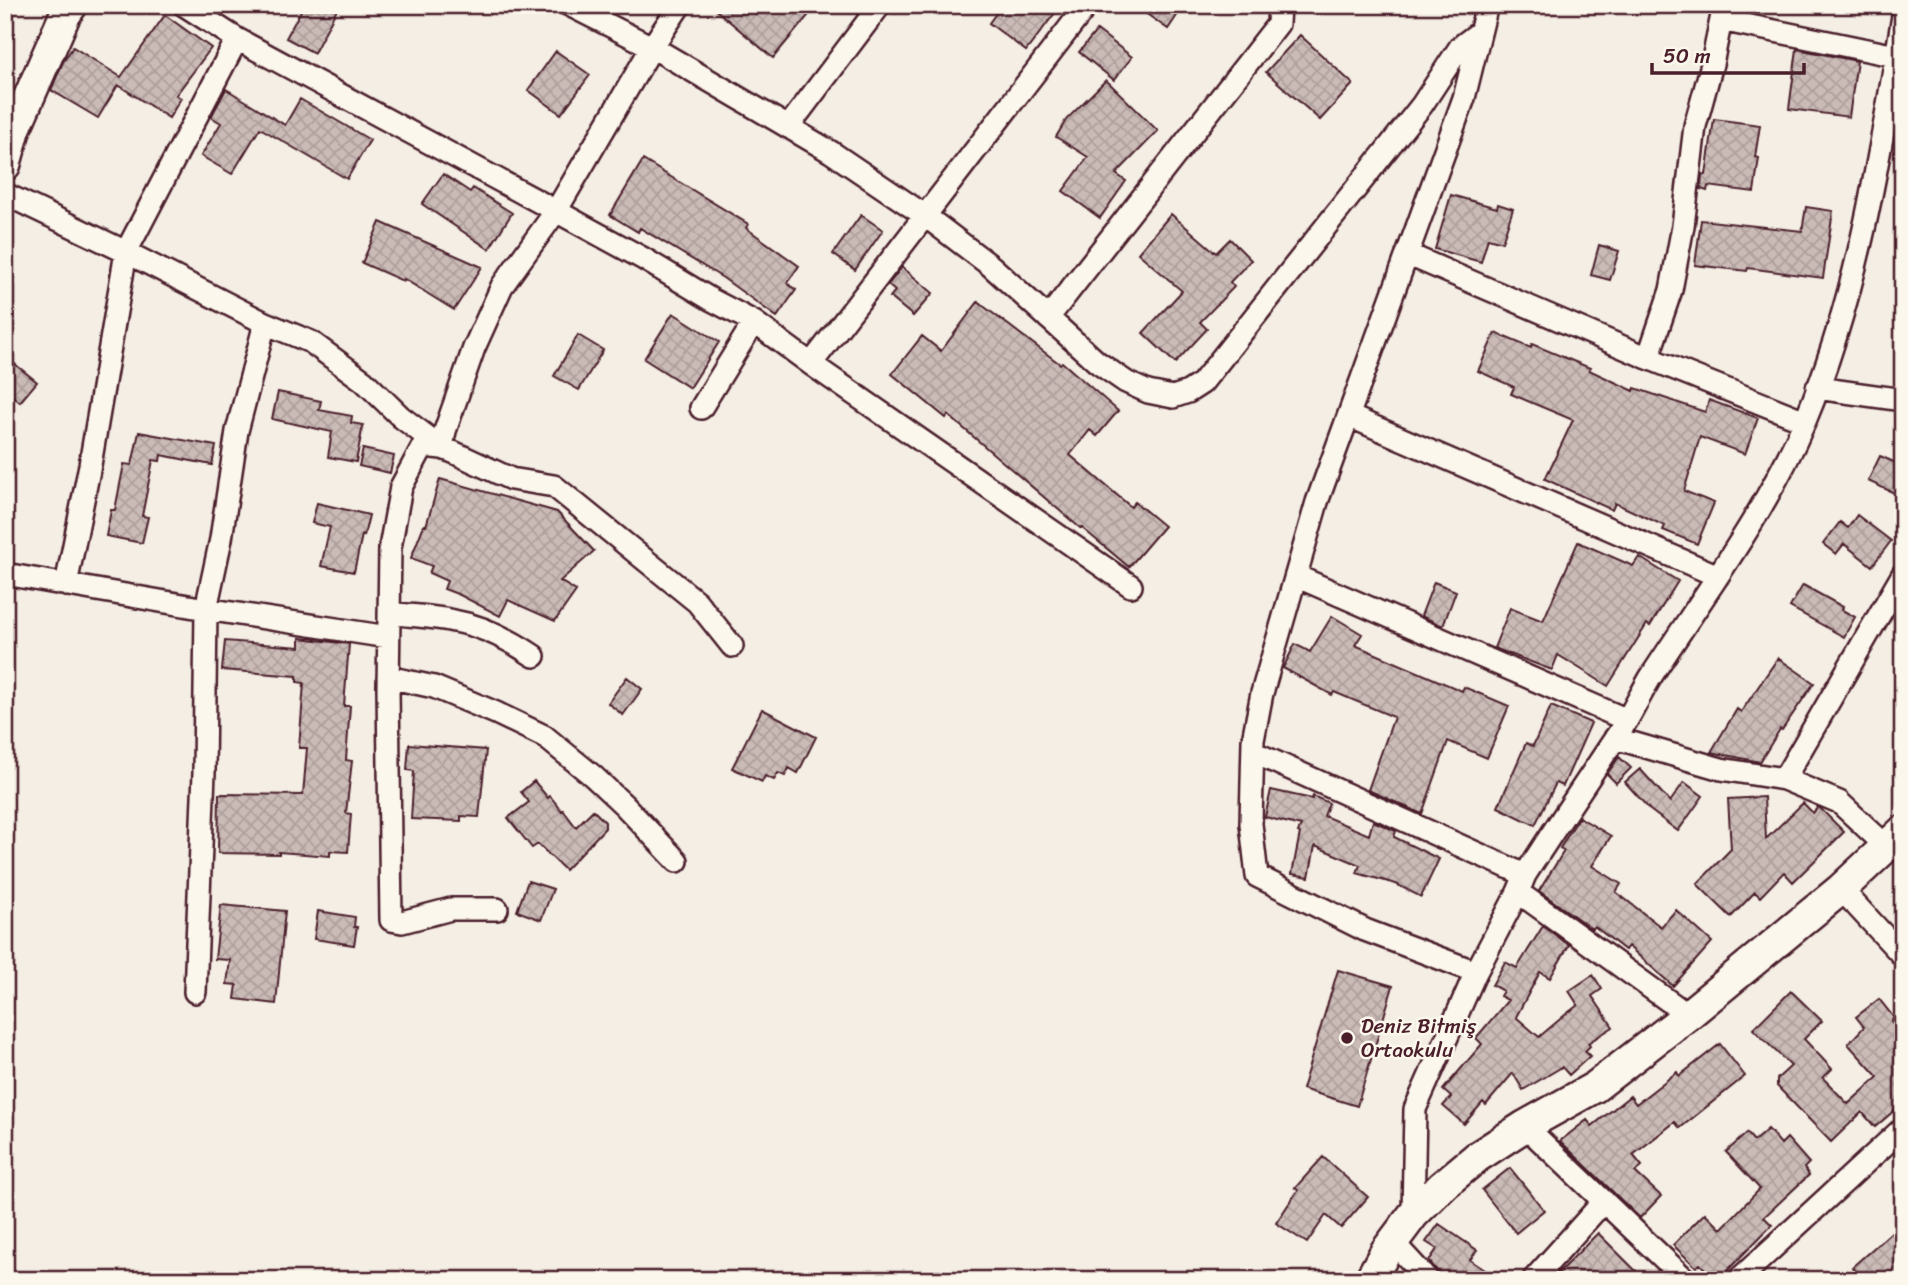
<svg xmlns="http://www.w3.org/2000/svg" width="1908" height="1285" font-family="Sriracha,sans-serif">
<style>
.building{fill:url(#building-cross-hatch);stroke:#4a1f2b;stroke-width:2}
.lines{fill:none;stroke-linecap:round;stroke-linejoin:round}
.street-casing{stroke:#4a1f2b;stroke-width:26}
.secondary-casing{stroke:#4a1f2b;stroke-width:35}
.street{stroke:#fbf7ec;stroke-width:21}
.secondary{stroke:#fbf7ec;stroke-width:30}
.poi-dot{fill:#4a1f2b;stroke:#fbf7ec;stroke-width:2.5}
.labels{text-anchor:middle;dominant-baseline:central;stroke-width:5;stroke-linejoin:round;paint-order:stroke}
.poi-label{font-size:21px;fill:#4a1f2b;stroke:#fbf7ec;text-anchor:start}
</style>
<defs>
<pattern id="building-cross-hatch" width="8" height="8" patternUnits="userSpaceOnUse" patternTransform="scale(1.75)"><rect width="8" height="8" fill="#cabbb6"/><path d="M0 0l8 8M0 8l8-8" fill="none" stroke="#afa09d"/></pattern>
</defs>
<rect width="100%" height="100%" fill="#f4eee4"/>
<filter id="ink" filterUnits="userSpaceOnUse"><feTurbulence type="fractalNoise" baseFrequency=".0143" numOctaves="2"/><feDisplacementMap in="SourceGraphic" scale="14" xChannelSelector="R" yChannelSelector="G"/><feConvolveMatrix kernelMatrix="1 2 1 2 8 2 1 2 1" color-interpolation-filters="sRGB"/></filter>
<g filter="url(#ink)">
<path class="building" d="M 304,5 L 339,5 L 314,53 L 286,38 Z
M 710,5 L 817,5 L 773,58 Z
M 1002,5 L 1061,5 L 1026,51 L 989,23 Z
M 1134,5 L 1184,5 L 1168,29 Z
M 165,15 L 211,48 L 176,95 L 181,98 L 169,118 L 118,85 L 98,118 L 51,90 L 63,62 L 73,47 L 121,77 Z
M 1097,30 L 1132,57 L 1114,80 L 1079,52 Z
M 1300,35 L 1353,84 L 1320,120 L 1266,72 Z
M 1797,49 L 1857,61 L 1849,117 L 1789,109 Z
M 556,51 L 590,75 L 561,114 L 528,90 Z
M 1106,80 L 1158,131 L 1116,174 L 1126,181 L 1100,218 L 1063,191 L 1088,157 L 1056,137 L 1066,120 Z
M 226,89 L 285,125 L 300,99 L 370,140 L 347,179 L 260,128 L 232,174 L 201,156 L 221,123 L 211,117 Z
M 1714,119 L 1760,125 L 1755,157 L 1759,158 L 1754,192 L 1708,186 L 1707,191 L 1701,189 L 1702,174 L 1706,175 Z
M 643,160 L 748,224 L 746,228 L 799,266 L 787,283 L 796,290 L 777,317 L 723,278 L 640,228 L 638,232 L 610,215 Z
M 443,174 L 470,192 L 473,188 L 512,213 L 489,249 L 422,204 Z
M 1451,195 L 1497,208 L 1498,204 L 1513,209 L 1502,242 L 1488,238 L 1481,262 L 1435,249 Z
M 1806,207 L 1833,211 L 1823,278 L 1748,268 L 1747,271 L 1695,265 L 1701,220 L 1802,231 Z
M 1171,214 L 1216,253 L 1230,239 L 1251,260 L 1230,282 L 1234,287 L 1200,322 L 1207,329 L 1175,363 L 1143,333 L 1182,291 L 1138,253 Z
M 861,215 L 883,230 L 855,270 L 833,254 Z
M 380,222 L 482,267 L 454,310 L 404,279 L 403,281 L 362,263 Z
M 1599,245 L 1619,251 L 1610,280 L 1591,275 Z
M 902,267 L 933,293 L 913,316 L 890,297 L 895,291 L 888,285 Z
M 978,302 L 1060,364 L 1062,362 L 1118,411 L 1097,436 L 1090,430 L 1070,455 L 1131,507 L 1135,502 L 1164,526 L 1129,567 L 1081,527 L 1080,528 L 948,415 L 946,418 L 892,374 L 922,336 L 941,351 Z
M 673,313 L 719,342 L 690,388 L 644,359 Z
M 1495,333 L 1531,348 L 1532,344 L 1590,368 L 1589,370 L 1634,391 L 1635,388 L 1705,412 L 1709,400 L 1758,418 L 1745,454 L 1700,437 L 1684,491 L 1714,503 L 1697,544 L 1663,530 L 1665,526 L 1615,503 L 1612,510 L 1545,479 L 1573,420 L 1511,394 L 1514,387 L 1478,371 Z
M 578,335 L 603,350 L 579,390 L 554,376 Z
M 5,356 L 37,382 L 20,402 L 5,390 Z
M 278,392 L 321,401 L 319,410 L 352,416 L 351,423 L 363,425 L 356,462 L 328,457 L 332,432 L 272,419 Z
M 139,432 L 216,446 L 212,465 L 161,455 L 160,461 L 153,460 L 142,516 L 148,517 L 142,543 L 106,536 L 111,510 L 115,510 L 124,464 L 132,465 Z
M 363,449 L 394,456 L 390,473 L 359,466 Z
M 1880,456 L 1903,466 L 1903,497 L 1868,481 Z
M 440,479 L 557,512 L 594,551 L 560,581 L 576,591 L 555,621 L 508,600 L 500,616 L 460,595 L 444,589 L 447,581 L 429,573 L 432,566 L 411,558 L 424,525 L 426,526 Z
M 317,503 L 369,515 L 364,536 L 362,535 L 354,572 L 321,566 L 330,527 L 312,523 Z
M 1857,515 L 1891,541 L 1872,566 L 1844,544 L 1836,554 L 1823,544 L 1840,522 L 1848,528 Z
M 1578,542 L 1633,566 L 1639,557 L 1678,581 L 1650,626 L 1647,624 L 1608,686 L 1558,655 L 1552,670 L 1494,648 L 1510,608 L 1543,621 Z
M 1434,582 L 1456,591 L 1443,626 L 1421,616 Z
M 1803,585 L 1843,607 L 1842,610 L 1855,617 L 1844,637 L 1790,607 Z
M 1332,616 L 1362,634 L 1355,645 L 1462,691 L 1464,687 L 1509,706 L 1487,758 L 1448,741 L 1422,814 L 1368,790 L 1394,717 L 1334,692 L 1332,695 L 1283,668 L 1295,644 L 1310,652 Z
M 300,638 L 349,644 L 344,706 L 350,706 L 346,760 L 352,761 L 346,813 L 351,814 L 348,852 L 330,851 L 330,856 L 279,852 L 279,854 L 218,853 L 219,794 L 303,795 L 307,748 L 299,748 L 304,683 L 297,682 L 297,676 L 222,670 L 225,641 L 300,647 Z
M 1778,658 L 1814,683 L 1782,730 L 1780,729 L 1760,762 L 1711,752 L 1737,709 L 1741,712 Z
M 627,677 L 642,689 L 623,715 L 608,703 Z
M 1551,706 L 1591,723 L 1563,786 L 1556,783 L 1535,825 L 1498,807 L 1526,743 L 1533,746 Z
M 762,709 L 816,737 L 798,773 L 789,768 L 785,776 L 778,773 L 774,780 L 765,776 L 762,782 L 732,768 Z
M 409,744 L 486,750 L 479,817 L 461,816 L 461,821 L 411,819 L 414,771 L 407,770 Z
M 1619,757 L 1631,768 L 1616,783 L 1607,774 Z
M 1640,769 L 1670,802 L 1684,782 L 1703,796 L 1678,831 L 1650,810 L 1625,782 Z
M 534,781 L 548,798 L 550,796 L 562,811 L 563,810 L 576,827 L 593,810 L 605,822 L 605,828 L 565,870 L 538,844 L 532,848 L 508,818 L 529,802 L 521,792 Z
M 1271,790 L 1312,799 L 1313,796 L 1329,803 L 1324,816 L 1369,835 L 1373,821 L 1396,831 L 1394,837 L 1439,859 L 1421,897 L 1396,884 L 1357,873 L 1360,865 L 1315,846 L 1309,877 L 1292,874 L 1300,833 L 1298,832 L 1301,826 L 1265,817 Z
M 1764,797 L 1766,839 L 1803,803 L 1813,813 L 1818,807 L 1821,809 L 1844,832 L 1793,882 L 1784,872 L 1760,897 L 1755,892 L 1731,917 L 1697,884 L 1731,849 L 1728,799 Z
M 1579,817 L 1611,836 L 1592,866 L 1621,884 L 1616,892 L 1661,927 L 1676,910 L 1712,942 L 1673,986 L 1628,946 L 1625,950 L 1594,926 L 1592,929 L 1539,891 L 1564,851 L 1560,848 Z
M 528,881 L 553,889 L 541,920 L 517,911 Z
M 221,905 L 285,911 L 276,1004 L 235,999 L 237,985 L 227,984 L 230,960 L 215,959 Z
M 318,911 L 355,917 L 354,927 L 357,927 L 354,945 L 314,939 Z
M 1543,926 L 1569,945 L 1550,978 L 1540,972 L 1516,1017 L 1539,1037 L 1565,1015 L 1578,1005 L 1569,991 L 1593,975 L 1602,989 L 1592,996 L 1613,1027 L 1588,1043 L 1590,1046 L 1585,1051 L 1590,1056 L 1569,1075 L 1562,1067 L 1523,1090 L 1513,1073 L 1486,1105 L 1483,1102 L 1464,1124 L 1443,1106 L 1451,1097 L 1443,1090 L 1482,1044 L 1476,1038 L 1508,1000 L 1500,996 L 1503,991 L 1492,985 L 1505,962 L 1517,968 Z
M 1338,970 L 1393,986 L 1357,1106 L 1302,1089 Z
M 1791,991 L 1822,1021 L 1804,1039 L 1832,1069 L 1823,1078 L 1848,1104 L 1878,1077 L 1848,1044 L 1864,1027 L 1856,1017 L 1879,999 L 1894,1018 L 1891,1021 L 1903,1034 L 1903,1103 L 1875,1127 L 1862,1112 L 1831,1142 L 1777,1086 L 1777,1079 L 1791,1066 L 1753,1029 Z
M 1720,1044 L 1745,1076 L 1680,1128 L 1675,1122 L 1633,1155 L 1642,1166 L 1635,1172 L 1661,1196 L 1640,1218 L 1560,1141 L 1587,1120 L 1592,1126 L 1630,1096 L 1636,1104 L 1677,1072 L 1679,1076 Z
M 1768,1129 L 1781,1144 L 1787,1138 L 1809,1163 L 1804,1168 L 1809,1175 L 1764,1217 L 1772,1225 L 1718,1280 L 1716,1280 L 1700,1264 L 1696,1267 L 1673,1245 L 1705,1213 L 1721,1229 L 1760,1189 L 1726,1152 L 1747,1133 L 1754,1141 Z
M 1323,1157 L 1368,1197 L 1341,1228 L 1326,1215 L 1307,1243 L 1276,1223 L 1298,1190 L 1295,1188 Z
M 1510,1168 L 1544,1210 L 1516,1233 L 1482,1190 Z
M 1903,1222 L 1903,1280 L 1863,1280 L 1852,1267 Z
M 1439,1224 L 1477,1250 L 1470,1260 L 1500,1280 L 1441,1280 L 1438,1272 L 1429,1261 L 1437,1249 L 1426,1242 Z
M 1598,1233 L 1645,1280 L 1551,1280 Z"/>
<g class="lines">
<defs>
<path id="street" d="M 184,5 L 237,39 L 556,211 L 652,47 L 680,5
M 569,5 L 652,47 L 831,152 L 924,215 L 991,266 L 1097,362 L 1126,382 L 1148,392 L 1173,397 L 1188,392 L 1202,383 L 1422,105 L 1460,47 L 1480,32
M 1721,20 L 1896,56
M 788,127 L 880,5
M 5,194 L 126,252 L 265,323 L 237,431 L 221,539 L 206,609 L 204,773 L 195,992
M 1407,254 L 1648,358 L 1805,421
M 1048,318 L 1278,24 L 1279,5
M 265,323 L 311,342 L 364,381 L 401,417 L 442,448 L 453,452 L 511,479 L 554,486 L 697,602 L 732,646
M 1648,358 L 1671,290 L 1683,226 L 1695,126 L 1712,64 L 1724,5
M 811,364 L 1087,5
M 1817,388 L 1903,400
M 701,408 L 754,322
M 1349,416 L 1718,576
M 5,574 L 206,609 L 388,637
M 1296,576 L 1627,720
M 66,585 L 90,465 L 126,252 L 237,39
M 389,613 C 410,616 433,616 454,621 C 483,626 510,640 534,656
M 388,677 L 434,687 L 496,713 L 544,736 L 593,776 L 624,805 L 677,861
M 1615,738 L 1721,769 L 1784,779 L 1839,802 L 1886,846
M 1253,752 L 1525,875
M 1784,779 L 1903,574
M 1841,889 L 1903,956
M 1518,892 L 1688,1015
M 497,909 L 451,909 L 402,922 L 391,920 L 388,688 L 390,548 L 401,487 L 423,446 L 442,448 L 445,431 L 474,348 L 502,286 L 556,211 L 644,259 L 712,300 L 754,322 L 811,364 L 1131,586
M 1476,972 L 1365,930 L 1257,876 L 1251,824 L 1253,740 L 1262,693 L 1317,502 L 1464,98 L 1487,5
M 1525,1126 L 1686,1280
M 1413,1215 L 1415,1109 L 1476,972 L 1518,892 L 1525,875 C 1557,825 1591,775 1624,725 C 1634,709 1642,691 1652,675 C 1706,592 1766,512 1805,421 C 1859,293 1880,152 1903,16
M 1393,1242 L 1428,1280
M 1533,1280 L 1604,1201
M 1738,1280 L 1903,1128"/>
<path id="secondary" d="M 5,165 L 15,129 L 65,15 L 72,5
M 1370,1280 L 1386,1251 L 1413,1215 L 1441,1187 L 1477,1157 L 1525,1126 L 1595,1087 L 1688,1015 L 1841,889 L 1903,831"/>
</defs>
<use href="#street" class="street-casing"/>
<use href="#secondary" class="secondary-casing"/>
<use href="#street" class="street"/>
<use href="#secondary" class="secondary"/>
</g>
</g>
<circle class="poi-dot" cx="1347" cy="1038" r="7"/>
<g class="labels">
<g class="poi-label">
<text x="1361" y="1026">Deniz Bitmiş<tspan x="1361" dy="24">Ortaokulu</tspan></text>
</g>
</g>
<rect width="1908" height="1285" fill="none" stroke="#fbf7ec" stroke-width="28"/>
<rect x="14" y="14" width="1880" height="1257" fill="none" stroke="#4a1f2b" stroke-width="2.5" filter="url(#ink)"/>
<path d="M1652 63v10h152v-10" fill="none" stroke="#4a1f2b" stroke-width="3.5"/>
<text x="1663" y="63" font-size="21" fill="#4a1f2b" stroke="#fbf7ec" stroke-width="5" paint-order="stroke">50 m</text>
</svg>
